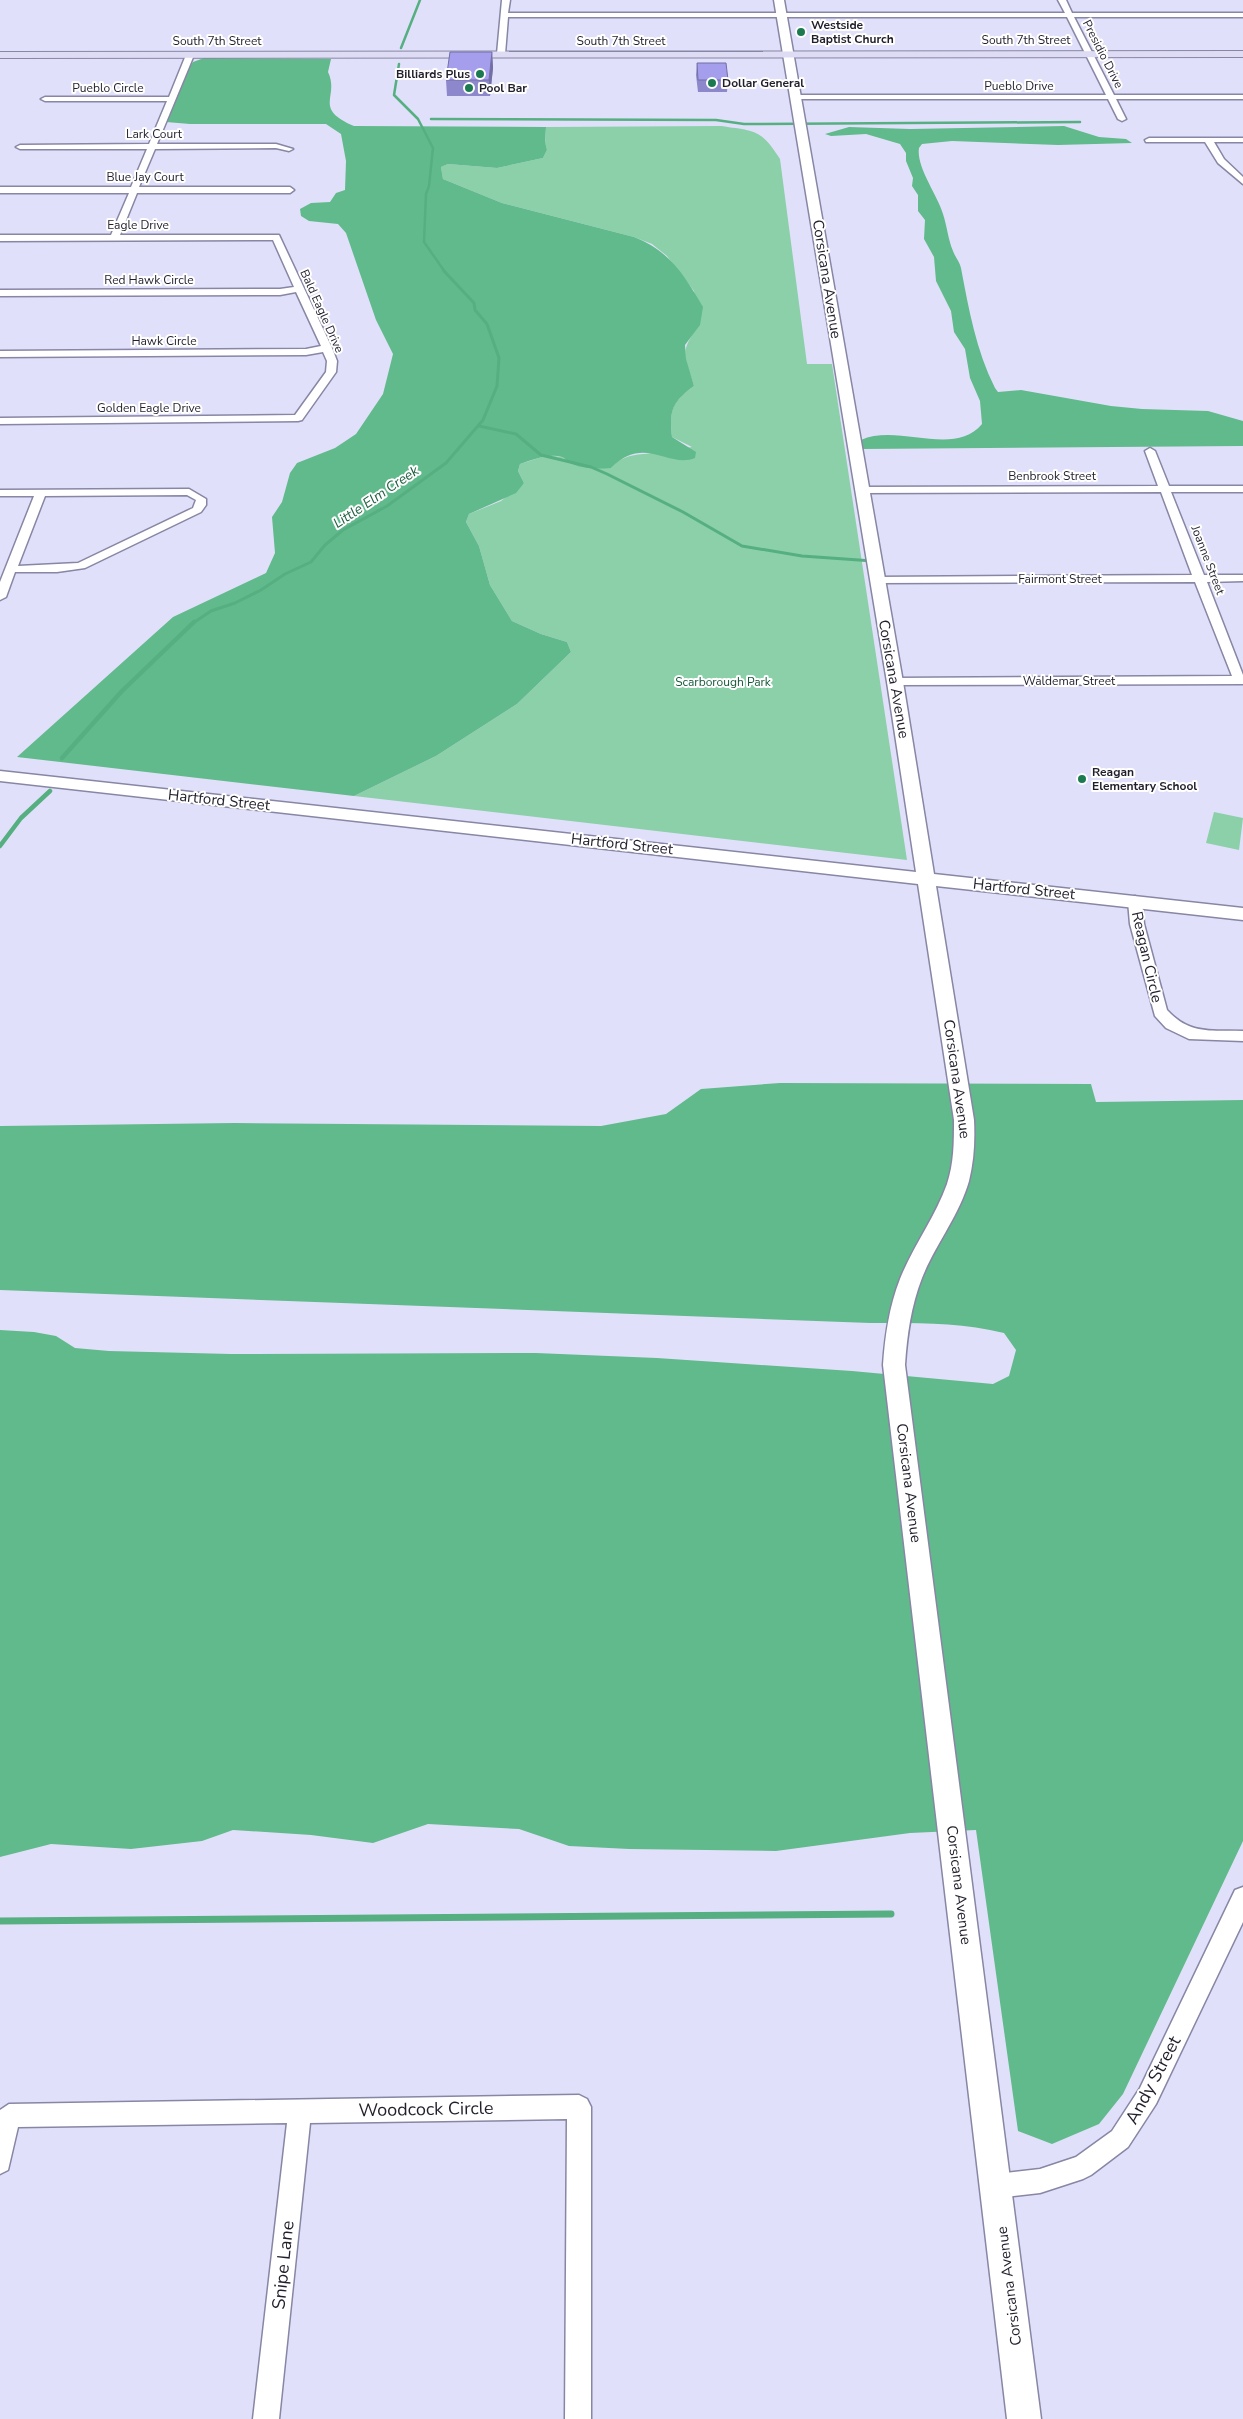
<svg xmlns="http://www.w3.org/2000/svg" width="1243" height="2419" font-family="'Nunito Sans',sans-serif">
<style>
.green{fill:#8bd0a9}
.forest{fill:#61ba8b}
.lines{fill:none;stroke-linecap:round;stroke-linejoin:round}
.stream-far3{stroke:#56af81;stroke-width:2.5}
.stream-far2{stroke:#56af81;stroke-width:3}
.stream-far1{stroke:#56af81;stroke-width:4.5}
.stream{stroke:#56af81;stroke-width:7}
.minor-casing{stroke:#8786a4;stroke-width:3}
.tertiary-casing{stroke:#8786a4;stroke-width:3}
.secondary-casing{stroke:#8786a4;stroke-width:2}
.minor{fill:#fff;fill-rule:evenodd}
.tertiary{fill:#fff;fill-rule:evenodd}
.secondary{fill:#dedcf4;fill-rule:evenodd}
.wall{fill:#8d88cb}
.shaded-wall{fill:#736fa5}
.building{fill:#a49eec;stroke:#736fa5}
.poi-dot{fill:#1c7a50;stroke:#fff;stroke-width:2}
.labels{text-anchor:middle;dominant-baseline:central;stroke-width:4;stroke-linejoin:round;paint-order:stroke}
.far-poi-label{font-size:12px;font-weight:bold;fill:#201f2b;stroke:#fff;text-anchor:start}
.far-street-label{font-size:12px;fill:#201f2b;stroke:#fff}
.far-park-label{font-size:12px;fill:#16593a;stroke:#fff}
.far-water-label{font-size:14px;font-style:italic;fill:#1f6141;stroke:#fff}
.street-label{font-size:15px;fill:#201f2b;stroke:#fff}
.near-street-label{font-size:18px;fill:#201f2b;stroke:#fff}
</style>
<rect width="100%" height="100%" fill="#e1e0fa"/>
<path class="green" d="M 721,126 C 755,131 761,129 780,159 L 807,364 L 832,364 L 907,860 L 354,796 L 436,756 L 517,704 L 571,652 L 567,642 L 541,634 L 512,621 L 490,585 L 479,546 L 466,522 L 469,514 L 501,501 L 524,483 L 518,471 L 520,464 L 548,455 L 562,457 L 572,464 L 611,468 C 624,454 635,455 653,453 C 666,452 679,449 692,447 L 672,437 C 669,410 672,402 694,386 C 684,354 679,353 699,325 L 694,291 L 667,256 L 652,244 L 634,237 L 502,203 L 443,179 L 441,167 L 448,164 L 497,168 L 543,158 L 547,150 L 545,143 L 546,127 Z
M 1214,812 L 1243,818 L 1239,850 L 1206,843 Z"/>
<path class="forest" d="M 204,58 L 331,59 L 328,72 C 340,97 312,108 354,126 L 546,127 L 545,142 L 547,150 L 543,158 L 497,168 L 448,164 L 441,167 L 443,179 L 502,203 L 634,237 C 670,251 684,275 703,307 L 700,325 L 685,345 L 686,359 L 694,386 C 672,402 669,411 672,437 L 696,452 L 695,458 C 669,469 644,434 611,468 C 598,469 584,469 572,464 C 568,463 566,459 562,457 C 549,453 532,460 520,464 L 518,471 L 524,483 L 516,493 L 469,514 L 466,522 L 479,546 L 490,585 L 512,621 L 541,634 L 567,642 L 571,652 L 517,704 L 436,756 L 354,796 L 17,757 L 173,617 L 266,573 L 275,553 L 272,517 L 282,502 L 290,473 L 297,463 L 335,448 L 356,434 L 383,394 L 393,354 L 376,320 L 346,233 L 338,224 L 309,221 L 301,216 L 300,209 L 311,203 L 330,202 L 336,193 L 345,190 L 346,161 L 341,134 L 326,124 L 190,124 L 166,122 L 188,69 L 193,62 Z
M 1064,126 L 1099,137 L 1126,139 L 1132,143 L 1058,145 L 952,141 L 922,144 L 919,148 C 916,167 937,194 943,214 C 947,226 948,239 953,251 C 955,257 960,262 961,268 C 969,310 976,350 995,388 L 998,392 L 1021,390 L 1111,406 L 1142,409 L 1208,411 L 1243,421 L 1243,446 L 862,449 L 861,440 C 898,423 954,458 982,424 L 980,401 L 970,378 L 965,349 L 954,332 L 951,311 L 936,281 L 934,257 L 924,239 L 925,220 L 918,211 L 918,195 L 912,186 L 913,178 L 906,161 L 906,153 L 900,144 L 866,134 L 831,136 L 825,134 L 849,127 L 910,129 Z
M 780,1083 L 1091,1084 L 1096,1102 L 1243,1100 L 1243,1841 L 1123,2094 L 1099,2124 L 1052,2144 L 1018,2131 L 976,1830 L 910,1833 L 776,1851 L 629,1849 L 569,1846 L 519,1829 L 428,1824 L 373,1843 L 311,1835 L 233,1830 L 202,1841 L 131,1849 L 51,1844 L 0,1857 L 0,1330 L 34,1332 L 56,1336 L 75,1348 L 109,1351 L 231,1354 L 536,1353 L 657,1358 L 852,1371 L 993,1384 L 1009,1376 L 1016,1350 L 1004,1333 C 960,1322 915,1323 870,1323 L 0,1290 L 0,1126 L 235,1123 L 601,1126 L 666,1114 L 701,1089 Z"/>
<g class="lines">
<path class="stream-far3" d="M 401,48 L 420,0
M 399,64 L 394,95 L 418,119 L 433,148 L 429,186 L 426,194 L 424,242 L 445,272
M 431,119 L 716,120 L 744,124 L 1080,122"/>
<path class="stream-far2" d="M 479,426 L 516,434 L 541,455 L 591,467 L 607,474 L 683,512 L 742,546 L 802,556 L 873,561
M 193,623 L 211,611 L 235,603 L 261,590 L 285,574 L 311,562 L 325,545 L 343,530 L 387,506 L 446,463 L 483,420 L 497,386 L 499,358 L 487,324 L 475,310 L 474,303 L 444,271"/>
<path class="stream-far1" d="M 62,758 L 122,691 L 194,622
M 0,846 L 21,818 L 50,791"/>
<path class="stream" d="M 0,1921 L 891,1914"/>
<defs>
<path id="minor" d="M 502,0 L 510,0 L 508,13 L 1065,13 L 1058,0 L 1066,0 L 1072,13 L 1243,13 L 1243,17 L 1074,17 L 1114,95 L 1243,95 L 1243,99 L 1116,99 L 1126,119 L 1122,121 L 1118,119 L 1108,99 L 792,99 L 792,95 L 1106,95 L 1067,17 L 508,17 L 505,54 L 501,56 L 497,54 Z
M 190,53 L 194,55 L 157,144 L 276,144 L 293,149 L 289,151 L 276,148 L 155,149 L 139,187 L 290,187 L 294,190 L 290,193 L 137,193 L 120,235 L 279,235 L 332,348 L 337,361 L 336,372 L 302,420 L 298,421 L 0,424 L 0,418 L 295,415 L 326,372 L 327,361 L 323,352 L 306,355 L 0,357 L 0,351 L 306,349 L 321,346 L 296,292 L 280,295 L 0,296 L 0,290 L 280,289 L 294,287 L 273,240 L 0,241 L 0,235 L 111,235 L 129,193 L 0,193 L 0,187 L 131,187 L 147,149 L 20,149 L 16,147 L 20,145 L 149,144 L 167,101 L 45,101 L 41,99 L 45,97 L 169,97 L 186,55 Z
M 1149,138 L 1243,138 L 1243,142 L 1214,142 L 1224,159 L 1243,177 L 1243,184 L 1218,163 L 1205,142 L 1146,142 L 1145,140 Z
M 1150,448 L 1155,451 L 1169,486 L 1243,486 L 1243,492 L 1171,492 L 1204,575 L 1243,575 L 1243,581 L 1207,582 L 1243,675 L 1243,684 L 891,685 L 889,682 L 895,678 L 1232,676 L 1195,582 L 877,583 L 871,580 L 877,577 L 1192,575 L 1161,492 L 861,493 L 856,490 L 861,487 L 1158,486 L 1145,451 Z
M 189,489 L 206,499 L 206,505 L 201,512 L 85,568 L 57,572 L 15,572 L 6,597 L 0,600 L 0,582 L 34,496 L 0,496 L 0,490 ZM 187,495 L 196,500 L 193,508 L 78,563 L 18,566 L 45,496 Z
M 1135,896 L 1142,901 L 1144,924 L 1167,1010 C 1190,1035 1211,1030 1243,1031 L 1243,1041 L 1189,1039 L 1166,1028 L 1155,1016 L 1130,924 L 1128,901 Z
M 1243,1887 L 1243,1922 L 1156,2104 L 1128,2147 L 1091,2175 L 1083,2179 L 1040,2193 L 997,2198 L 989,2194 L 985,2186 L 989,2178 L 997,2174 L 1040,2169 L 1076,2157 L 1112,2131 L 1140,2088 L 1235,1890 Z
M 579,2095 L 587,2099 L 591,2107 L 591,2419 L 565,2419 L 567,2119 L 310,2123 L 279,2419 L 253,2419 L 287,2123 L 18,2127 L 8,2170 L 0,2174 L 0,2110 L 9,2104 Z"/>
<path id="tertiary" d="M 774,0 L 784,0 L 903,682 L 934,874 L 1243,908 L 1243,920 L 936,886 L 974,1120 C 975,1141 974,1161 969,1181 C 959,1216 935,1245 922,1278 C 911,1306 907,1335 905,1365 L 1041,2419 L 1007,2419 L 883,1365 C 885,1336 889,1307 900,1279 C 913,1246 935,1218 947,1184 C 954,1163 954,1142 954,1120 L 918,884 L 0,781 L 0,771 L 916,872 L 887,682 Z"/>
<path id="secondary" d="M 1243,51 L 1243,57 L 0,58 L 0,52 Z"/>
</defs>
<use href="#minor" class="minor-casing"/>
<use href="#tertiary" class="tertiary-casing"/>
<use href="#secondary" class="secondary-casing"/>
<use href="#minor" class="minor"/>
<use href="#tertiary" class="tertiary"/>
<use href="#secondary" class="secondary"/>
</g>
<path class="wall" d="M 492,52 L 493,68 L 490,96 L 447,96 L 446,80 Z
M 697,63 L 728,80 L 727,92 L 698,92 L 696,75 Z"/>
<path class="shaded-wall" d="M 492,52 L 493,68 L 490,96 L 489,80 Z"/>
<path class="building" d="M 450,52 L 492,52 L 489,80 L 446,80 Z
M 697,63 L 726,63 L 728,80 L 698,80 Z"/>
<g class="poi-dot">
<circle cx="801" cy="32" r="5"/>
<circle cx="480" cy="74" r="5"/>
<circle cx="712" cy="83" r="5"/>
<circle cx="469" cy="88" r="5"/>
<circle cx="1082" cy="779" r="5"/>
</g>
<g class="labels">
<g class="far-poi-label">
<text x="811" y="25">Westside<tspan x="811" dy="14">Baptist Church</tspan></text>
<text x="470" y="74" text-anchor="end">Billiards Plus</text>
<text x="722" y="83">Dollar General</text>
<text x="479" y="88">Pool Bar</text>
<text x="1092" y="772">Reagan<tspan x="1092" dy="14">Elementary School</tspan></text>
</g>
<g class="far-street-label">
<text x="1026" y="40">South 7th Street</text>
<text x="217" y="41">South 7th Street</text>
<text x="621" y="41">South 7th Street</text>
<text transform="translate(1103 54) rotate(63)">Presidio Drive</text>
<text x="1019" y="86">Pueblo Drive</text>
<text x="108" y="88">Pueblo Circle</text>
<text x="154" y="134">Lark Court</text>
<text x="145" y="177">Blue Jay Court</text>
<text x="138" y="225">Eagle Drive</text>
<text x="149" y="280">Red Hawk Circle</text>
<text transform="translate(322 311) rotate(66)">Bald Eagle Drive</text>
<text x="164" y="341">Hawk Circle</text>
<text x="149" y="408">Golden Eagle Drive</text>
<text x="1052" y="476">Benbrook Street</text>
<text transform="translate(1208 560) rotate(69)">Joanne Street</text>
<text x="1060" y="579">Fairmont Street</text>
<text x="1069" y="681">Waldemar Street</text>
</g>
<g class="far-park-label">
<text x="723" y="682">Scarborough Park</text>
</g>
<g class="far-water-label">
<text transform="translate(376 497) rotate(-34)">Little Elm Creek</text>
</g>
<g class="street-label">
<text transform="translate(827 279) rotate(81)">Corsicana Avenue</text>
<text transform="translate(894 679) rotate(80)">Corsicana Avenue</text>
<text transform="translate(219 800) rotate(6)">Hartford Street</text>
<text transform="translate(622 844) rotate(6)">Hartford Street</text>
<text transform="translate(1024 889) rotate(6)">Hartford Street</text>
<text transform="translate(1147 957) rotate(77)">Reagan Circle</text>
<text transform="translate(957 1079) rotate(82)">Corsicana Avenue</text>
<text transform="translate(909 1483) rotate(83)">Corsicana Avenue</text>
<text transform="translate(959 1885) rotate(83)">Corsicana Avenue</text>
<text transform="translate(1009 2286) rotate(-97)">Corsicana Avenue</text>
</g>
<g class="near-street-label">
<text transform="translate(1153 2080) rotate(-62)">Andy Street</text>
<text transform="translate(426 2109) rotate(-1)">Woodcock Circle</text>
<text transform="translate(283 2265) rotate(-84)">Snipe Lane</text>
</g>
</g>
</svg>
